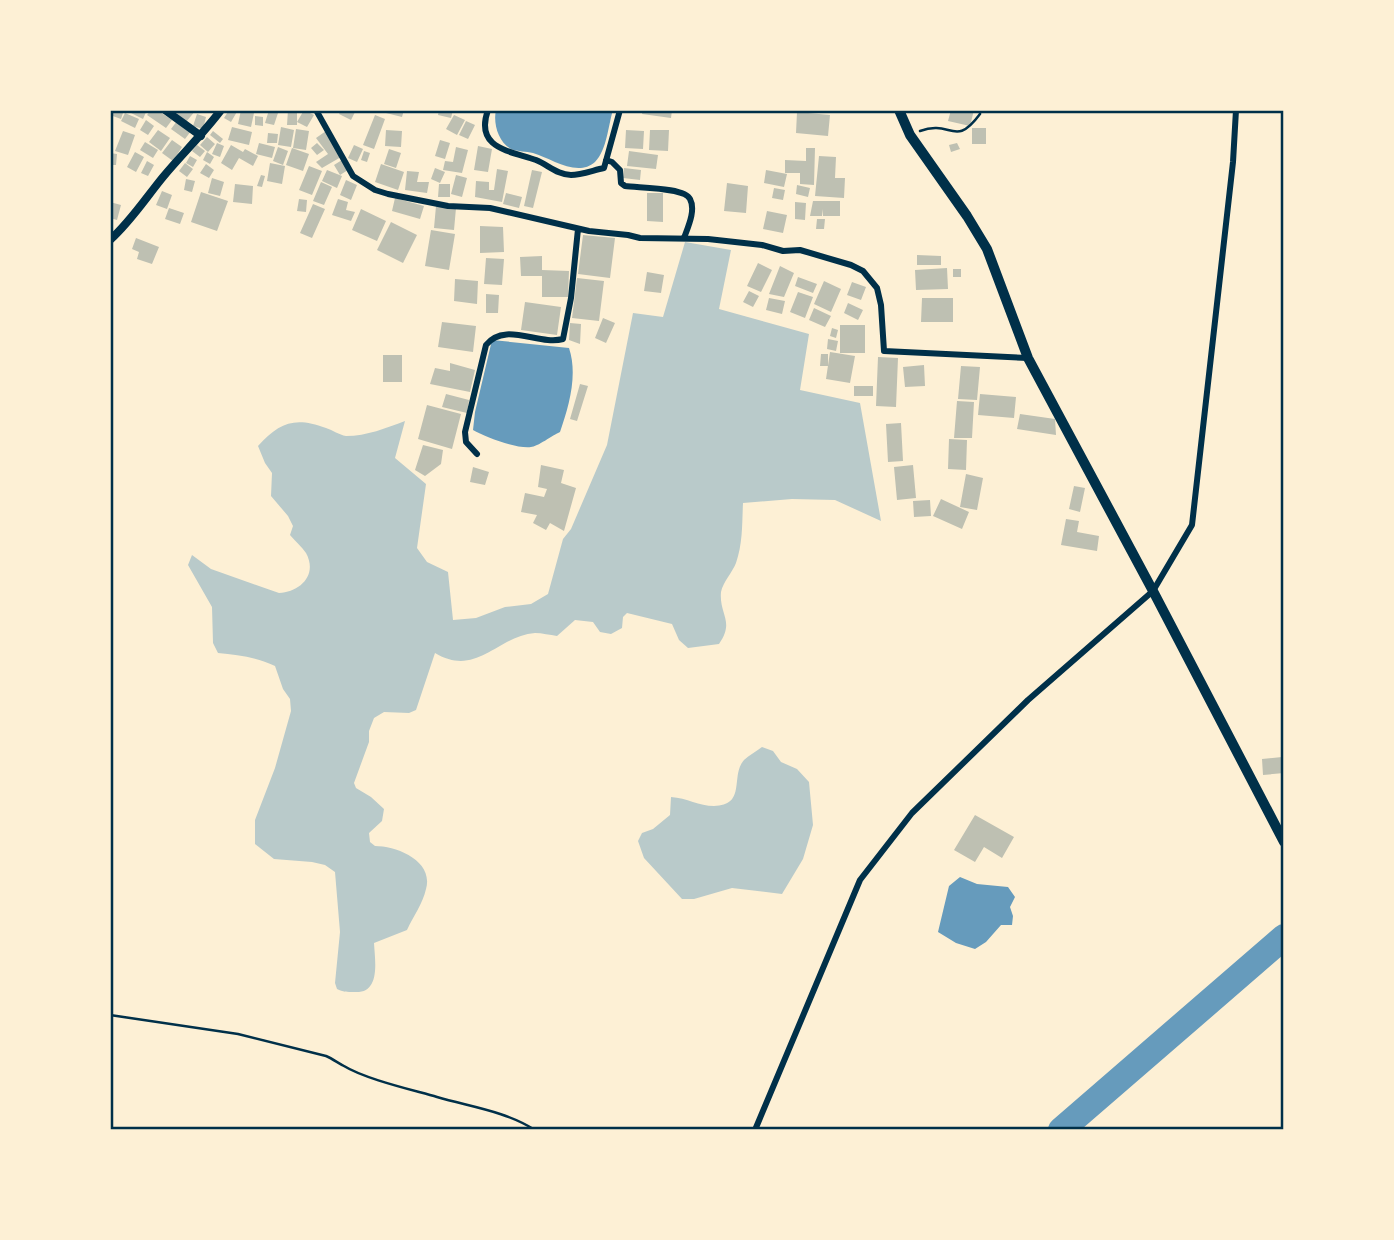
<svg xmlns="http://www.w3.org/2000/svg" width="1394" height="1240" font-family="'DM Sans',sans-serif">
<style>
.green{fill:#b9caca}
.water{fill:#669bbc}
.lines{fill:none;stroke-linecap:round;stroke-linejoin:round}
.river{stroke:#669bbc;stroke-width:26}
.building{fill:#bec0b2}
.path{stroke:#003049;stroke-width:2.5}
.minor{stroke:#003049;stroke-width:6}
.tertiary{stroke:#003049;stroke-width:8}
.primary{stroke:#003049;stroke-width:10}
.neatline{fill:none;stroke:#003049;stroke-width:2.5}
</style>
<rect width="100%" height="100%" fill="#fdf0d5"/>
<path class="green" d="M 685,242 L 731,250 L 719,309 L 809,334 L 800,390 L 860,403 L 881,521 L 835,500 L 792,499 L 743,503 C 742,523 743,543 736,563 C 732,573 723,582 721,592 C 719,615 735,621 719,644 L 688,648 L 679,640 L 672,624 L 627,613 L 623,617 L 622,628 L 611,634 L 600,632 L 593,622 L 575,620 L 557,636 C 550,635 542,633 535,633 C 497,636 477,678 435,653 L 416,710 L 409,713 L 384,712 L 374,718 L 369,731 L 369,742 L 354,783 L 356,788 L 371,797 L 384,809 L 382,821 L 369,833 L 370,842 L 375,846 C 397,846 434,861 426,889 C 423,903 413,917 407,930 L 374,943 C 375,961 381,994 354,992 C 347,992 343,992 337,989 L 335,983 L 340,932 L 335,872 L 325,865 L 312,862 L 274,859 L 255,844 L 255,820 L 275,768 L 291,711 L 290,699 L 283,689 L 275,666 C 257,657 238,655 218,653 L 213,643 L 212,607 L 188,565 L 192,555 L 211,569 L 279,593 C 300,592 318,575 306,553 C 302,547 295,541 290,535 L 293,526 L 288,516 L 271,496 L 272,473 L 265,463 L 258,446 C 279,423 294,416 326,428 C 333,430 339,435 346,436 C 367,436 386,428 405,421 L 395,458 L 426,484 L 417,548 L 427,562 L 448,572 L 453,620 L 476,618 L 505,607 L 531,604 L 548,594 L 563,539 L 571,529 L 607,445 L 633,313 L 663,317 Z
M 762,747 L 773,751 L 781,762 L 797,769 L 809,782 L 813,825 L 803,859 L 782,894 L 732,888 L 694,899 L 682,899 L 644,858 L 638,841 L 642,833 L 653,829 L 670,815 L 671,797 C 687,798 699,806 714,806 C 747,805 730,776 744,760 C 749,755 757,751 762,747 Z"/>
<path class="water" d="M 496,110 L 613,110 C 608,126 607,150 595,162 C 577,178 551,158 533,153 C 526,151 518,152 511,149 C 498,142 493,123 496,110 Z
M 492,340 L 569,348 C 578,375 569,406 560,432 C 553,435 537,447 531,447 C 517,449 485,437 473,430 L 475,412 Z
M 960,877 L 977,884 L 1008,887 L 1015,897 L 1010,907 L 1013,916 L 1012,925 L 1001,925 L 986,942 L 975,949 L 956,943 L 938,932 L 949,886 Z"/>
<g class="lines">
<path class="river" d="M 1061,1130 L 1284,937"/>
</g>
<path class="building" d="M 110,110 L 124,110 L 121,119 L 110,115 Z
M 125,110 L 147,110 L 143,119 Z
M 151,110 L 157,110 L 172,120 L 166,128 L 147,115 Z
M 173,110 L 196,110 L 186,122 Z
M 229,110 L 238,110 L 231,122 L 224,118 Z
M 241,110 L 254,113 L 251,127 L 238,124 Z
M 269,110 L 279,110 L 274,125 L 265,123 Z
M 288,110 L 301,110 L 301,113 L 297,113 L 297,125 L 287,125 Z
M 304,110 L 314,115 L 307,127 L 297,122 Z
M 341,110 L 356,110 L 351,120 L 339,114 Z
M 374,110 L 404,110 L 402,117 Z
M 439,110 L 453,110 L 451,118 L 438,115 Z
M 643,110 L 672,110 L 671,118 L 642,114 Z
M 951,110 L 974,110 L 970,126 L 948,121 Z
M 797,112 L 830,115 L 828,136 L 796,133 Z
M 125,113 L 139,119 L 135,128 L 121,121 Z
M 197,114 L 206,117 L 203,129 L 193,126 Z
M 375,115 L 385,119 L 374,149 L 363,145 Z
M 454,115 L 465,120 L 457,135 L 446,129 Z
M 255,116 L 263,117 L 263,126 L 255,125 Z
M 146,120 L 154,126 L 148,135 L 140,130 Z
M 177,121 L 191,131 L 185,139 L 171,129 Z
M 466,121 L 475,125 L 468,139 L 459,135 Z
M 232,127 L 252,132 L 249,145 L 228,140 Z
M 281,127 L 294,130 L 291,147 L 278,145 Z
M 972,128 L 986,128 L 986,144 L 972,144 Z
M 296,129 L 309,131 L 306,150 L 293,148 Z
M 158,130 L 170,138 L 161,151 L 149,142 Z
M 386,130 L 402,131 L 401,147 L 385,146 Z
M 626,130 L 644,131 L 643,149 L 625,148 Z
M 650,130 L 669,130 L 668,151 L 649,150 Z
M 123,131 L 135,135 L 128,155 L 115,151 Z
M 213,131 L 223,139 L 220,143 L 210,135 Z
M 326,131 L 341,157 L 322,168 L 316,162 L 328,154 L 316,138 Z
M 268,133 L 278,134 L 277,143 L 267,143 Z
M 207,137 L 215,144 L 208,152 L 200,145 Z
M 172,140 L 182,147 L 173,161 L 162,153 Z
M 440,140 L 450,143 L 445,159 L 435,156 Z
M 145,142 L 158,150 L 153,158 L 140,150 Z
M 217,143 L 224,146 L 220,157 L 212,154 Z
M 259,143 L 275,147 L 272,158 L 256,154 Z
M 317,143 L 324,150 L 317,155 L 311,148 Z
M 957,143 L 960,149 L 951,152 L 949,145 Z
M 197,145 L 205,151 L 200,157 L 192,151 Z
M 231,145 L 243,152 L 245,149 L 258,156 L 253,166 L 239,158 L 232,170 L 221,163 Z
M 354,145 L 363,149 L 357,162 L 348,158 Z
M 478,146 L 492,149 L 488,172 L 474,170 Z
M 278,147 L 288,151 L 283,165 L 273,161 Z
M 456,147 L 468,150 L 462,173 L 443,170 L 445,161 L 453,162 Z
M 292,148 L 309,154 L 303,171 L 286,165 Z
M 806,148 L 815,148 L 814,185 L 800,184 L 800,173 L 785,173 L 785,160 L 806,161 Z
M 389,149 L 401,153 L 396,168 L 384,164 Z
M 364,151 L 370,153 L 367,162 L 361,160 Z
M 629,151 L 658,155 L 656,169 L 627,166 Z
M 135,152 L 144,157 L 136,172 L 127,167 Z
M 207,152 L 214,157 L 210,164 L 203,160 Z
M 110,153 L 117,154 L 116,165 L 110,165 Z
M 190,156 L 197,160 L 193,167 L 186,163 Z
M 819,156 L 836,157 L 835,178 L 845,178 L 844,198 L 815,196 Z
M 342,160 L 348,170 L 340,175 L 334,165 Z
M 147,161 L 154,165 L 148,176 L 141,173 Z
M 185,163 L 193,169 L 187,177 L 179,171 Z
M 270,163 L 285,166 L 282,184 L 267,181 Z
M 206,164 L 214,170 L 209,178 L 200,173 Z
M 381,164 L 404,172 L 398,190 L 375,182 Z
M 309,166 L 322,171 L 312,195 L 299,190 Z
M 435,168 L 445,172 L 440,183 L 431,179 Z
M 624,168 L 641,170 L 640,180 L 623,178 Z
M 497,169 L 508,171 L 502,202 L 475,197 L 476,181 L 489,182 L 489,190 L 494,190 Z
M 327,170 L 342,176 L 337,188 L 322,181 Z
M 532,170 L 542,172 L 533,208 L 524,206 Z
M 766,170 L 787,174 L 784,187 L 764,183 Z
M 407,171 L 419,172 L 417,182 L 429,182 L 427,193 L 405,190 Z
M 261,175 L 265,176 L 262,187 L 257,186 Z
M 456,175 L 467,178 L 462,197 L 451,194 Z
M 212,178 L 224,182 L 220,196 L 208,193 Z
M 186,179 L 195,181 L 192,192 L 184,190 Z
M 346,180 L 357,185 L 351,200 L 340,195 Z
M 321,182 L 332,187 L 324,205 L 313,201 Z
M 727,183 L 748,186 L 746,213 L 724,211 Z
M 235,184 L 253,186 L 252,204 L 233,202 Z
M 439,184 L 450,184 L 450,197 L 438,197 Z
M 797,185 L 810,188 L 808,197 L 796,194 Z
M 774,188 L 785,190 L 783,200 L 772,198 Z
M 162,191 L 172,195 L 167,209 L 156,205 Z
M 201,192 L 228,201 L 217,231 L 191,222 Z
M 506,193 L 522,197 L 519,208 L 503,204 Z
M 647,193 L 663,193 L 663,222 L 647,221 Z
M 395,198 L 424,206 L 420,219 L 392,211 Z
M 299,199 L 307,200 L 306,212 L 297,211 Z
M 338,199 L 348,202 L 346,210 L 355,212 L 351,221 L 332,215 Z
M 813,201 L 840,201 L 840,216 L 823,216 L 822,209 L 822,216 L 810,216 Z
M 110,202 L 121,205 L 117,220 L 110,218 Z
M 795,202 L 806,203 L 805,220 L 795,219 Z
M 313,204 L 325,209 L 312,238 L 300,233 Z
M 436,206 L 456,208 L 454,230 L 434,228 Z
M 169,208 L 184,213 L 180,224 L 165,219 Z
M 361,209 L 386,221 L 377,241 L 352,230 Z
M 767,211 L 787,215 L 783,233 L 763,229 Z
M 817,219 L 825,219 L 824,229 L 816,229 Z
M 391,222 L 417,235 L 403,263 L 377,250 Z
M 480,226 L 503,227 L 504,252 L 480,253 Z
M 431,230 L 455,234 L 449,270 L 425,266 Z
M 583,235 L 615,238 L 610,278 L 578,274 Z
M 136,238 L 159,247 L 152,264 L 137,259 L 139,252 L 132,249 Z
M 917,255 L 941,256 L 941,265 L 917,265 Z
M 542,256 L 542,270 L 569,271 L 568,297 L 542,297 L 542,276 L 521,276 L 520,257 Z
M 486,258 L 504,259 L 502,285 L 484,284 Z
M 758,263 L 772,270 L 761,292 L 747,286 Z
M 780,266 L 794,273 L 784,297 L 769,294 Z
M 947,268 L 948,289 L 916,290 L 915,270 Z
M 953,269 L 961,269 L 961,277 L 953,277 Z
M 647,272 L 664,275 L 661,293 L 644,291 Z
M 798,277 L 817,284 L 813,293 L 795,286 Z
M 577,278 L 604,281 L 599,321 L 572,318 Z
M 455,279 L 478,281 L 477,304 L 454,301 Z
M 824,281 L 841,289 L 831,312 L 814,304 Z
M 852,282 L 866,287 L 861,300 L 847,295 Z
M 749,291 L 759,296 L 753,307 L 743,302 Z
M 798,292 L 813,297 L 805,318 L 790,312 Z
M 486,294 L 499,295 L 498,313 L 486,313 Z
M 769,298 L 785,301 L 782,314 L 766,310 Z
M 922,298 L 953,298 L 953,322 L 921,322 Z
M 525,302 L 561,307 L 557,335 L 521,330 Z
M 848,303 L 863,310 L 858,320 L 844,313 Z
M 814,308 L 831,316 L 825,327 L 809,320 Z
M 603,318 L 615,323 L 606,343 L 595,338 Z
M 442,322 L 476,326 L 473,352 L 438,347 Z
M 570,323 L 581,324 L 580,344 L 569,340 Z
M 840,325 L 865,325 L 865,353 L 840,353 Z
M 832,328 L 838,330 L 836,338 L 830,336 Z
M 828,339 L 838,341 L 836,351 L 827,349 Z
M 830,352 L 855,356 L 850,383 L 826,379 Z
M 821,354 L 828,354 L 828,366 L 820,366 Z
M 383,355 L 402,355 L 402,382 L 383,382 Z
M 878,357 L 898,358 L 896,407 L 876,406 Z
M 450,363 L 475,370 L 470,392 L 430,384 L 435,368 L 450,371 Z
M 924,365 L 925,386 L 905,387 L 903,367 Z
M 961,366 L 980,367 L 977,400 L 958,399 Z
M 580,384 L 588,386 L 577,421 L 570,419 Z
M 854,386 L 873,386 L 873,396 L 854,396 Z
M 446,394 L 469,400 L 467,413 L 442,407 Z
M 980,394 L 1016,397 L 1014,418 L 978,415 Z
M 957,401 L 974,402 L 972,438 L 954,438 Z
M 427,405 L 461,414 L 452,449 L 418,439 Z
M 1020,414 L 1055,419 L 1056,435 L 1017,429 Z
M 901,423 L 903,461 L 888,462 L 886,424 Z
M 949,439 L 967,440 L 966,470 L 948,469 Z
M 423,445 L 443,450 L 441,464 L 425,476 L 415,470 Z
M 541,465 L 564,470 L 561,483 L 576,488 L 564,531 L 550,523 L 546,530 L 533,523 L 537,515 L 521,512 L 525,493 L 544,497 L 547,489 L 538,487 Z
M 913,465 L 916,498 L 897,500 L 894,467 Z
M 473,467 L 489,472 L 485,485 L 470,482 Z
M 966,474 L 983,478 L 977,510 L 960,507 Z
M 1074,486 L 1085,488 L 1080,512 L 1069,509 Z
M 941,499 L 969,512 L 962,529 L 933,516 Z
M 930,500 L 931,516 L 914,517 L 913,501 Z
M 1066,519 L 1079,521 L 1077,532 L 1099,536 L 1097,551 L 1061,545 Z
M 1282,757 L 1284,773 L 1263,775 L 1262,759 Z
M 975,815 L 1014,837 L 1002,858 L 984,847 L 975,862 L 954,850 Z"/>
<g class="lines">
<path class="path" d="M 920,131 C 952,119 954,149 980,114 L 980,110
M 110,1015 L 238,1034 L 326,1056 C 333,1059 338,1063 344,1066 C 365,1079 413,1090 437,1097 C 471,1107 505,1111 535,1130"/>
<path class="minor" d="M 316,110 L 353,176 L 375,190 L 388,194 L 448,206 L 490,208 L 589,231 L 628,235 L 640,238 L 708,239 L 762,245 L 783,251 L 800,250 L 851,265 L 863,271 L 877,288 L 881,305 L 884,351 L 1028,358
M 488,110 C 474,149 511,151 536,160 C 548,165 558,175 571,175 C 581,175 594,170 604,168 L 620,110
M 606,160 L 612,162 L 620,170 L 621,183 L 625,186 C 638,188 685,187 690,199 C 696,210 688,227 684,238
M 477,454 L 466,442 L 465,432 L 486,345 C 505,321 539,346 563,339 L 571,298 L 578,229
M 755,1130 L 860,880 L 912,813 L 1028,700 L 1153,591 L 1192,525 L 1233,162 L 1236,110"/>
<path class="tertiary" d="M 165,110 L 201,136
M 110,240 C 131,221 145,199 163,177 C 182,154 203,134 221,110"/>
<path class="primary" d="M 899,110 L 910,135 L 967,216 L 987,249 L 1028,358 L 1153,591 L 1284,842"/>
</g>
<rect width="1394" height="1240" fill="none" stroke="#fdf0d5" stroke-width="224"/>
<rect x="112" y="112" width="1170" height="1016" class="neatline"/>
</svg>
